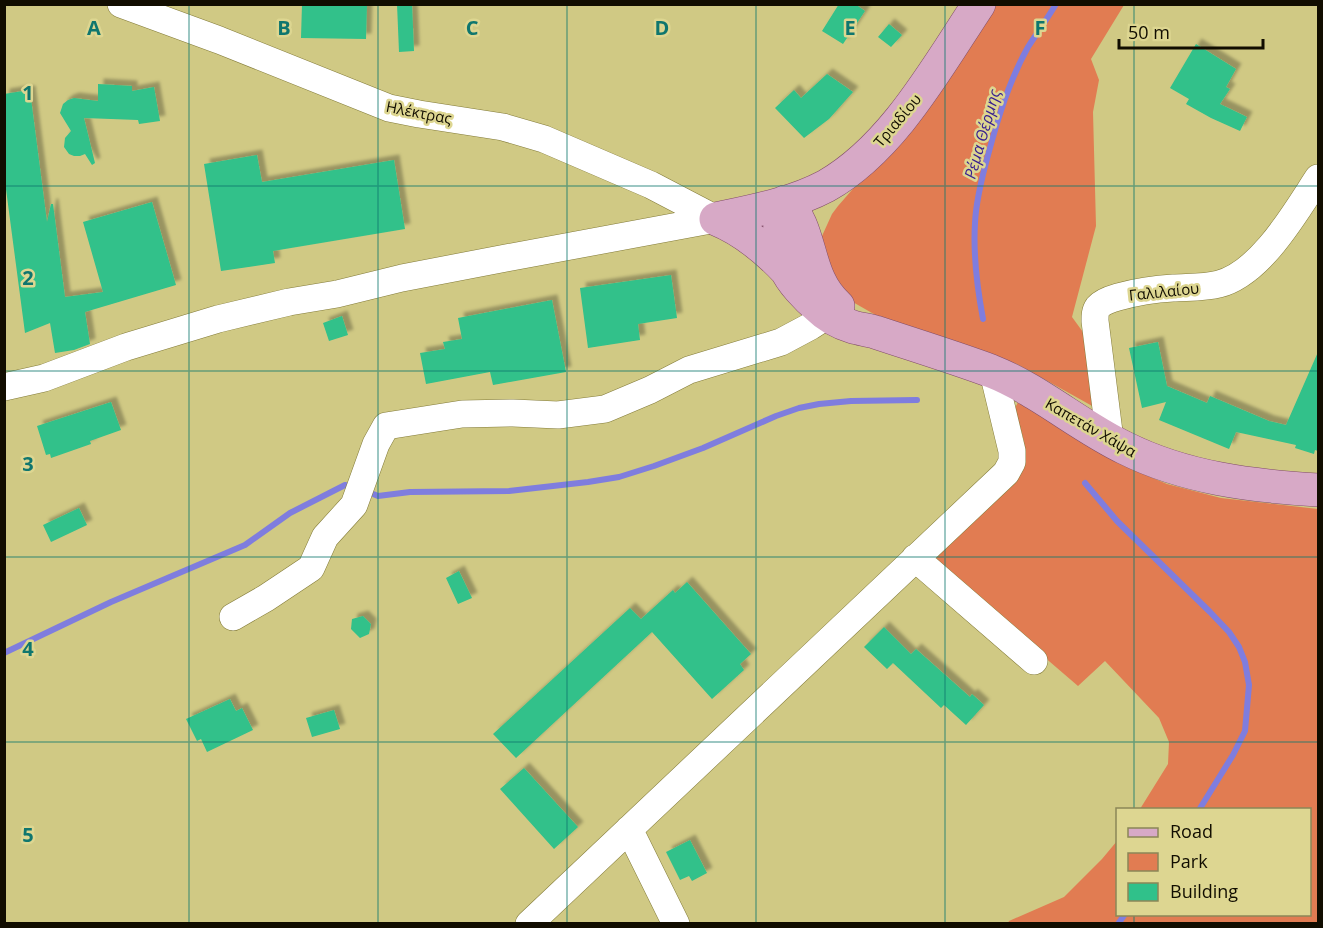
<svg xmlns="http://www.w3.org/2000/svg" width="1323" height="928" font-family="'Open Sans',sans-serif">
<style>
.green{fill:#e17c52}
.lines{fill:none;stroke-linecap:round;stroke-linejoin:round}
.stream{stroke:#7f7dde;stroke-width:6}
.building{fill:#30c18a;filter:url(#shadow)}
.minor-casing{stroke:#837b38;stroke-width:28}
.major-casing{stroke:#814d68;stroke-width:34}
.minor{stroke:#fff;stroke-width:27}
.major{stroke:#d7a9c6;stroke-width:33}
.grid{fill:none;stroke:#0f766e;stroke-width:1.5;stroke-opacity:0.55}
.labels{text-anchor:middle;dominant-baseline:central;stroke-width:5;stroke-linejoin:round;paint-order:stroke}
.street-label{font-size:15px;fill:#110d00;stroke:#ddd691}
.water-label{font-size:16px;font-style:italic;fill:#361d90;stroke:#ddd691}
.grid-label{font-size:20px;text-anchor:middle;font-weight:bold;fill:#0f766e;stroke:#ddd691;stroke-width:5;stroke-linejoin:round;paint-order:stroke}
</style>
<defs>
<filter id="shadow"><feDropShadow dx="5.5" dy="-5.5" stdDeviation="1.5" flood-color="#0004"/></filter>
</defs>
<rect width="100%" height="100%" fill="#d0c984"/>
<path class="green" d="M 996,5 L 1124,5 L 1091,59 L 1099,80 L 1093,112 L 1096,226 L 1072,317 L 1088,339 L 1094,407 L 1017,364 L 982,353 L 879,317 L 844,297 L 820,247 L 822,236 L 832,214 L 838,206 L 938,91 Z
M 1018,402 L 1021,402 L 1048,421 L 1124,466 L 1167,484 L 1221,498 L 1318,509 L 1318,923 L 1008,923 L 1009,921 L 1064,897 L 1102,859 L 1117,841 L 1118,914 L 1310,914 L 1310,810 L 1140,809 L 1168,764 L 1169,742 L 1159,718 L 1105,661 L 1078,686 L 931,560 L 1012,486 L 1025,452 L 1024,441 L 1015,408 Z"/>
<g class="lines">
<path class="stream" d="M 983,319 C 977,287 973,255 975,223 C 976,200 982,177 988,155 C 998,118 1009,81 1028,47 C 1037,33 1047,19 1056,4
M 1085,483 L 1117,521 L 1210,612 L 1229,632 L 1239,647 L 1245,662 L 1249,685 L 1245,731 L 1233,755 L 1199,810
M 366,491 L 378,496 L 410,492 L 509,491 L 588,482 L 619,477 L 654,466 L 703,448 L 776,416 L 799,408 L 819,404 L 851,401 L 917,400
M 4,653 L 111,602 L 245,545 L 290,513 L 345,485 L 353,487
M 1118,924 L 1125,914"/>
</g>
<path class="building" d="M 302,4 L 367,4 L 366,39 L 301,38 Z
M 397,4 L 412,4 L 414,51 L 399,52 Z
M 839,4 L 855,4 L 865,11 L 843,44 L 822,31 Z
M 889,24 L 902,35 L 891,47 L 878,37 Z
M 1196,44 L 1236,69 L 1226,87 L 1230,89 L 1220,104 L 1247,117 L 1240,131 L 1211,118 L 1186,104 L 1189,99 L 1170,88 Z
M 827,74 L 853,92 L 829,119 L 804,138 L 775,108 L 794,90 L 801,98 Z
M 98,84 L 132,86 L 132,91 L 154,87 L 160,121 L 139,124 L 138,120 L 84,118 L 95,163 L 92,165 L 85,154 L 80,156 L 74,156 L 69,154 L 64,147 L 65,138 L 71,131 L 60,113 L 63,104 L 68,100 L 74,98 L 98,101 Z
M 23,91 L 30,91 L 47,222 L 51,204 L 53,204 L 65,297 L 103,292 L 83,222 L 152,202 L 176,285 L 85,312 L 90,344 L 74,350 L 55,353 L 50,323 L 25,333 L 4,174 L 4,94 Z
M 257,155 L 262,182 L 394,160 L 405,229 L 273,251 L 275,263 L 221,271 L 204,164 Z
M 671,275 L 677,318 L 638,324 L 640,340 L 588,348 L 580,288 Z
M 552,300 L 566,372 L 493,385 L 490,372 L 426,384 L 420,353 L 445,349 L 443,342 L 462,339 L 458,318 Z
M 342,316 L 348,335 L 329,341 L 323,323 Z
M 1158,342 L 1167,386 L 1207,403 L 1210,396 L 1269,421 L 1286,425 L 1318,352 L 1318,451 L 1315,450 L 1314,454 L 1295,448 L 1296,445 L 1236,432 L 1229,449 L 1159,420 L 1166,402 L 1142,408 L 1129,348 Z
M 111,402 L 121,430 L 90,441 L 91,444 L 51,458 L 50,454 L 46,455 L 37,426 Z
M 79,508 L 87,525 L 51,542 L 43,525 Z
M 459,571 L 472,598 L 458,604 L 446,578 Z
M 687,582 L 751,654 L 740,664 L 744,670 L 712,699 L 652,632 L 516,758 L 493,734 L 630,608 L 641,619 L 673,590 L 675,593 Z
M 363,616 L 371,624 L 369,634 L 360,638 L 351,629 L 352,619 Z
M 884,627 L 911,654 L 916,649 L 970,697 L 972,694 L 984,705 L 966,725 L 944,705 L 941,708 L 893,663 L 887,669 L 864,647 Z
M 230,699 L 236,711 L 242,708 L 253,730 L 207,752 L 201,739 L 197,741 L 186,719 Z
M 334,710 L 340,729 L 312,737 L 306,718 Z
M 524,768 L 578,827 L 554,849 L 500,789 Z
M 690,840 L 707,873 L 692,881 L 689,876 L 680,880 L 666,852 Z"/>
<g class="lines">
<defs>
<path id="minor" d="M 121,4 L 219,40 L 389,108 L 419,114 L 503,127 L 544,139 L 651,185 L 716,219
M 4,387 L 44,378 L 126,347 L 218,319 L 289,302 L 337,294 L 402,278 L 506,258 L 716,219
M 1110,440 L 1095,321 C 1095,316 1095,311 1098,307 C 1102,302 1111,299 1118,297 C 1136,292 1154,289 1173,288 C 1188,287 1204,288 1219,284 C 1261,273 1295,213 1318,178
M 915,558 L 1034,661
M 233,617 L 266,598 L 311,568 L 325,537 L 354,505 L 376,444 L 386,426 L 462,414 L 513,413 L 558,415 L 605,409 L 650,390 L 689,370 L 781,342 L 811,326 L 828,315
M 629,829 L 676,924
M 529,924 L 1006,473 L 1012,462 L 1012,451 L 993,372"/>
<path id="major" d="M 785,202 C 778,224 777,247 786,269 C 791,281 807,298 818,307 C 827,316 840,323 853,327 C 860,329 868,330 875,332 C 914,345 953,357 991,371 C 1039,390 1079,426 1125,448 C 1185,478 1252,486 1318,490
M 785,202 C 814,229 804,276 838,306
M 716,219 C 753,211 792,204 826,186 C 893,148 937,67 979,4
M 716,219 C 743,230 766,249 786,270"/>
</defs>
<use href="#minor" class="minor-casing"/>
<use href="#major" class="major-casing"/>
<use href="#minor" class="minor"/>
<use href="#major" class="major"/>
</g>
<path class="grid" d="M 189,4 L 189,924M 378,4 L 378,924M 567,4 L 567,924M 756,4 L 756,924M 945,4 L 945,924M 1134,4 L 1134,810M 4,186 L 1318,186M 4,371 L 1318,371M 4,557 L 1318,557M 4,742 L 1318,742M 1134,914 L 1134,924"/>
<g class="labels">
<g class="street-label">
<text transform="translate(419 112) rotate(11)">Ηλέκτρας</text>
<text transform="translate(897 120) rotate(-50)">Τριαδίου</text>
<text transform="translate(1164 291) rotate(-6)">Γαλιλαίου</text>
<text transform="translate(1091 427) rotate(30)">Καπετάν Χάψα</text>
</g>
<g class="water-label">
<text transform="translate(982 134) rotate(-74)">Ρέμα Θέρμης</text>
</g>
</g>
<g class="grid-label">
<text x="94" y="35">A</text>
<text x="284" y="35">B</text>
<text x="472" y="35">C</text>
<text x="662" y="35">D</text>
<text x="850" y="35">E</text>
<text x="1040" y="35">F</text>
<text x="28" y="100">1</text>
<text x="28" y="285">2</text>
<text x="28" y="471">3</text>
<text x="28" y="656">4</text>
<text x="28" y="842">5</text>
</g>
<rect width="1323" height="928" fill="none" stroke="#110d00" stroke-width="12"/>
<rect x="1116" y="808" width="195" height="108" fill="#ddd691" stroke="#8b8657" stroke-width="1.5"/>
<rect x="1128" y="828" width="30" height="9" fill="#d7a9c6" stroke="#8b8657" stroke-width="1.5"/>
<text x="1170" y="838" font-size="18" fill="#110d00">Road</text>
<rect x="1128" y="853" width="30" height="18" fill="#e17c52" stroke="#8b8657" stroke-width="1.5"/>
<text x="1170" y="868" font-size="18" fill="#110d00">Park</text>
<rect x="1128" y="883" width="30" height="18" fill="#30c18a" stroke="#8b8657" stroke-width="1.5"/>
<text x="1170" y="898" font-size="18" fill="#110d00">Building</text>
<path d="M1119 39v9h144v-9" fill="none" stroke="#110d00" stroke-width="3"/>
<text x="1128" y="39" font-size="18" fill="#110d00" stroke="#ddd691" stroke-width="4.5" paint-order="stroke">50 m</text>
</svg>
